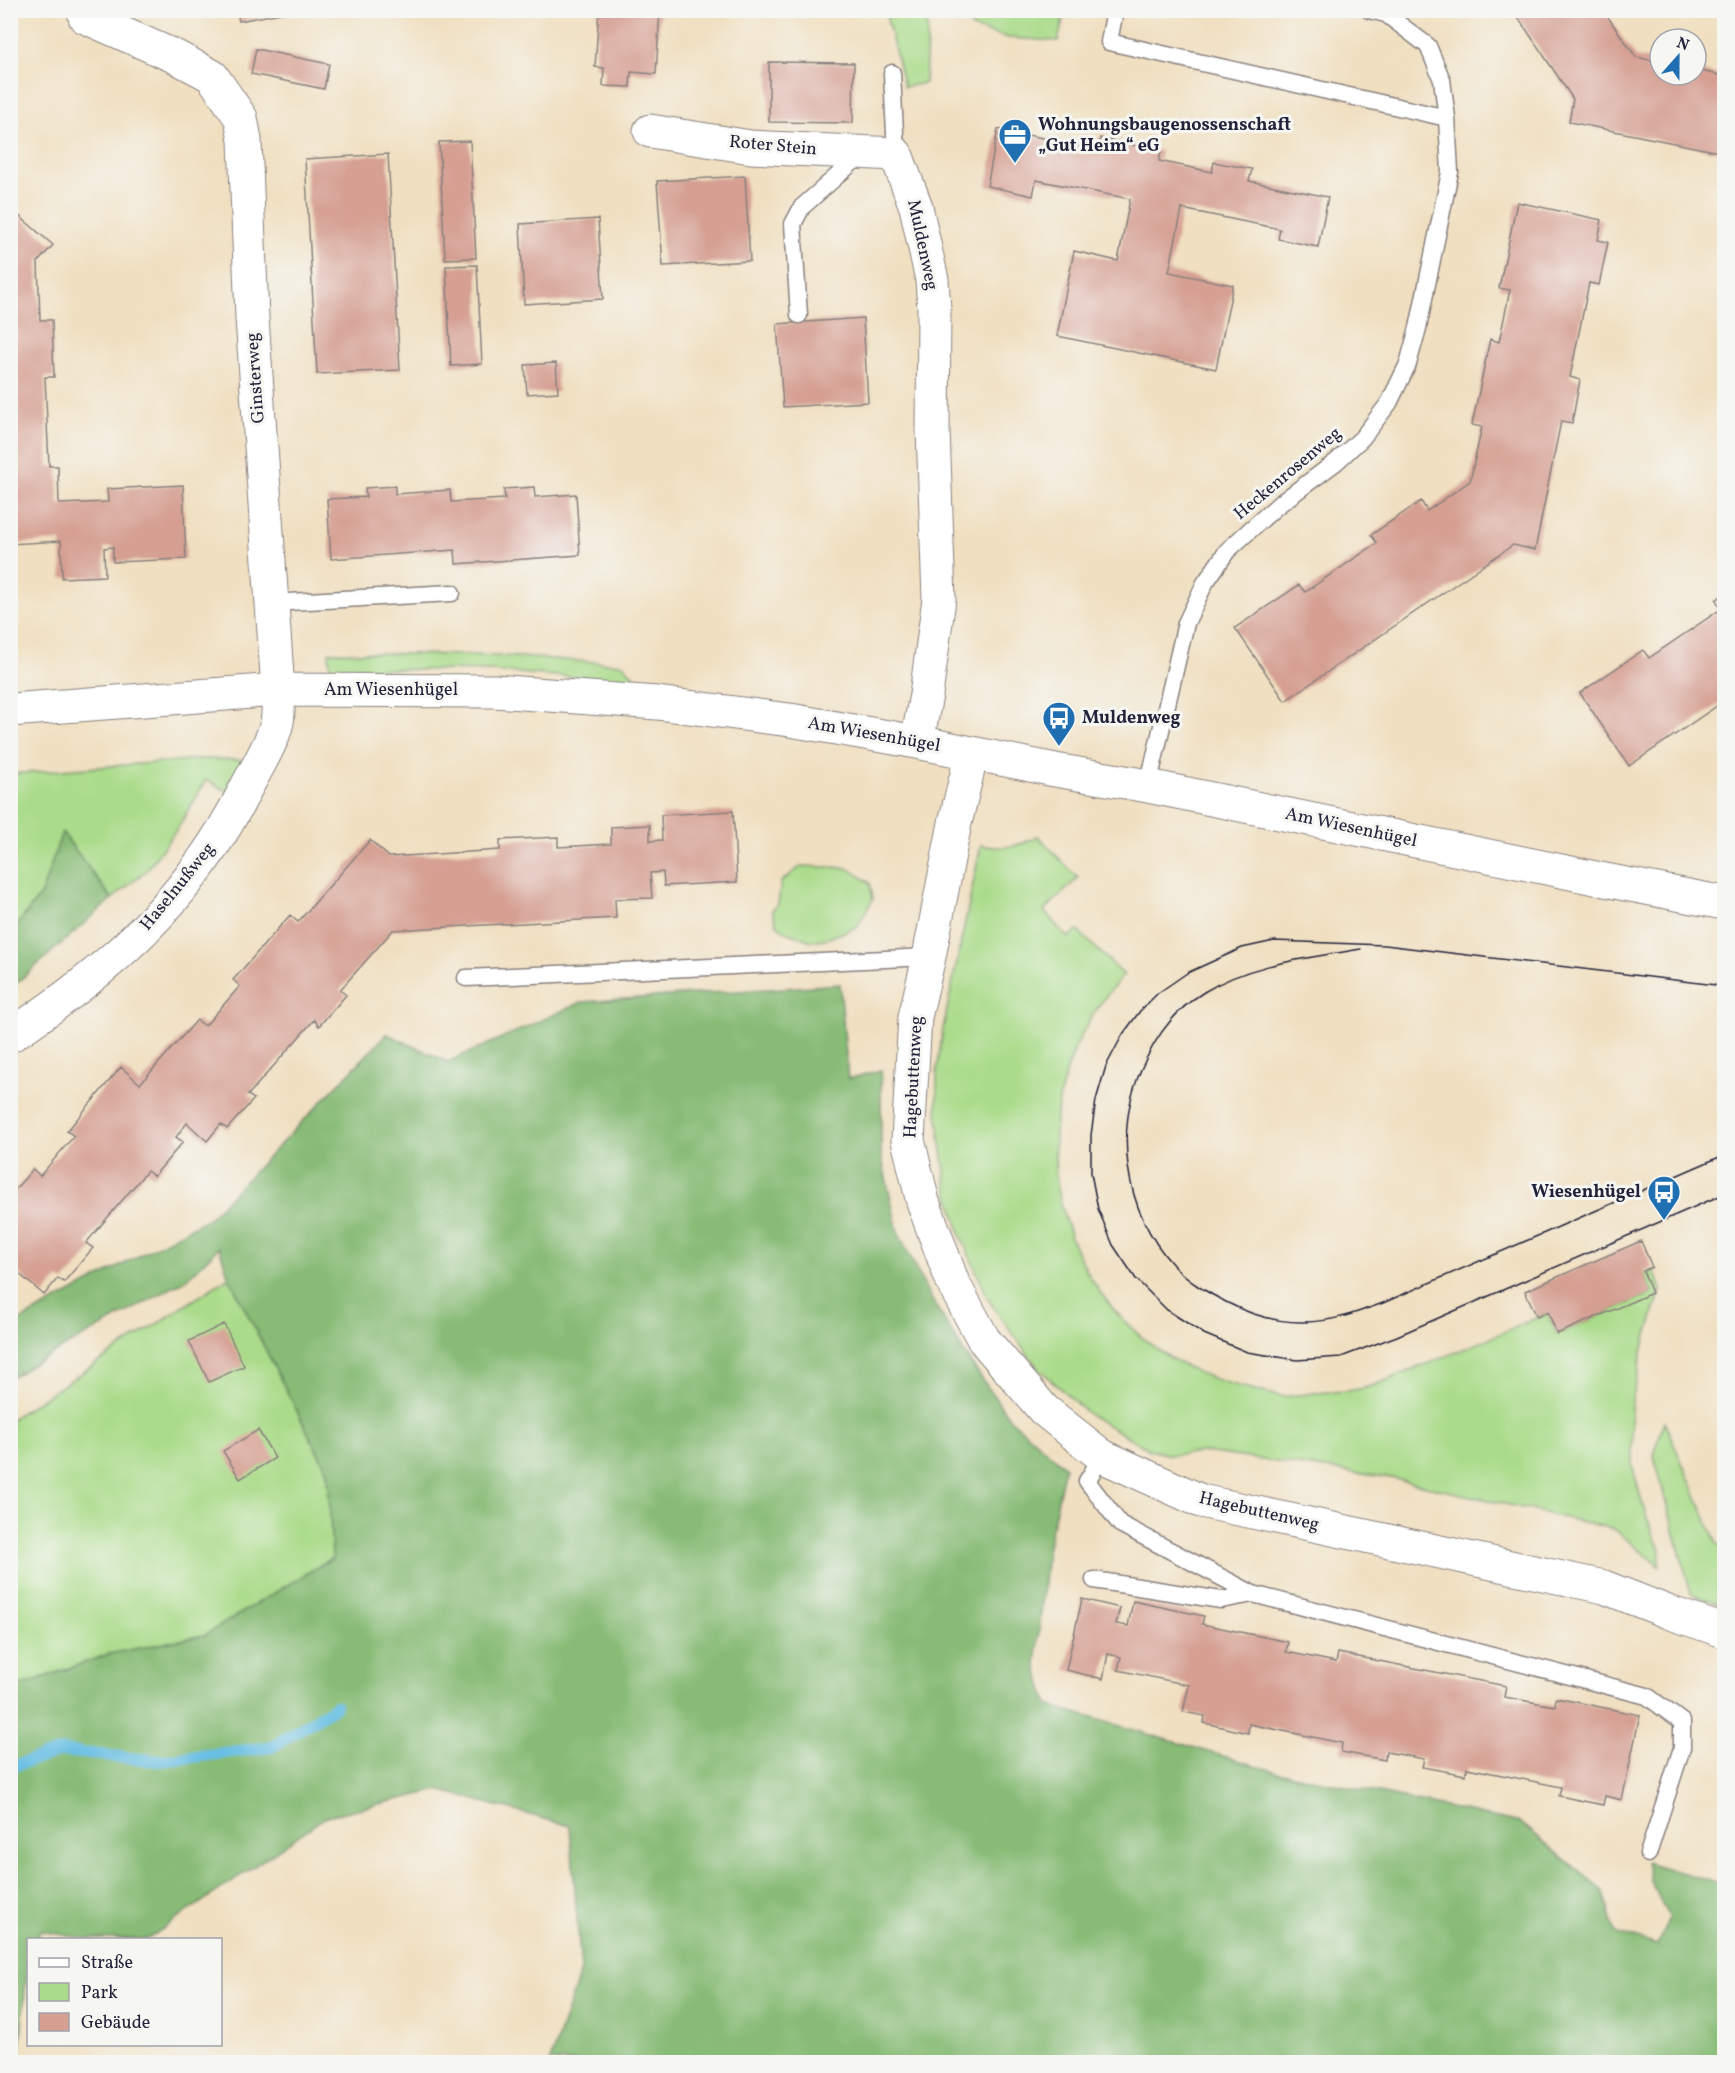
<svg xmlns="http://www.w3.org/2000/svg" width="1735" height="2073" font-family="Vollkorn,serif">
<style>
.green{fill:#aadb8a;stroke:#667e62;stroke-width:1.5}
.forest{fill:#87bb76;stroke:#546e58;stroke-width:1.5}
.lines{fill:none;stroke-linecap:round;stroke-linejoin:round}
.stream{stroke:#66bee3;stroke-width:12}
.building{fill:#d59f92}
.service-casing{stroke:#89807e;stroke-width:19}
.minor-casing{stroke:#89807e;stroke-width:35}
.service{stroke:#fff;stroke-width:16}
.minor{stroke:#fff;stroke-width:33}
.tram{stroke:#22223b;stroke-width:1.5}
.labels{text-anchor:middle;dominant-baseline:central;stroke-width:6;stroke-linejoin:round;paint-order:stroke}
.poi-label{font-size:18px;font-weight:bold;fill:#22223b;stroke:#f6f6f2;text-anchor:start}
.street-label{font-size:18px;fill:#22223b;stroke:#f6f6f2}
</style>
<rect width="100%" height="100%" fill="#f6f6f2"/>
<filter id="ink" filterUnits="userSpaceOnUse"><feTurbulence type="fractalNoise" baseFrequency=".0167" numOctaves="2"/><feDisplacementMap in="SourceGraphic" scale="12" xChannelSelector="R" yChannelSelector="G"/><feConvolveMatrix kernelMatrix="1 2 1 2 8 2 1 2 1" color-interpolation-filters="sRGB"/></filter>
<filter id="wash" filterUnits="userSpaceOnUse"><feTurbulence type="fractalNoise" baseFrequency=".008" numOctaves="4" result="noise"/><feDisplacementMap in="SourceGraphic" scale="24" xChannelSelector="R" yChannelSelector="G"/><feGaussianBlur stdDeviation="1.35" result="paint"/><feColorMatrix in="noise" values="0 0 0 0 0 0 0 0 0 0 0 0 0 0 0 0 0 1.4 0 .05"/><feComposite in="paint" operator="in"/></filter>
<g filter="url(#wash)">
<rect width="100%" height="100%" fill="#f0dfc0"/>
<path class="green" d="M 885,11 L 928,11 L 925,83 L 904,87 Z
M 967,11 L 967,10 L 1065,11 L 1058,41 L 1009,38 L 972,28 Z
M 329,652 L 505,656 L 623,664 L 643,686 L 613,680 L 490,671 L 330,668 Z
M 202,759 L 243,760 L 229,792 L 206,780 L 179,826 L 147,870 L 112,899 L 62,833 L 41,894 L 11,933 L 11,774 Z
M 1038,836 L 1078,878 L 1044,911 L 1068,938 L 1077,930 L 1124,975 C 992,1114 1057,1347 1247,1388 C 1259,1391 1271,1395 1282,1396 C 1293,1397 1304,1394 1314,1393 C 1329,1392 1345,1392 1359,1389 C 1375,1387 1391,1378 1406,1372 C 1454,1354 1501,1333 1548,1313 L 1557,1334 L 1652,1293 L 1644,1274 L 1654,1270 L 1661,1290 L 1643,1348 L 1631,1405 L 1632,1465 L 1645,1513 L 1660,1550 L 1659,1566 L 1614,1529 L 1435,1488 L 1391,1478 L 1205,1452 L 1170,1455 L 1150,1450 L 1088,1414 L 1037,1367 L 989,1301 L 961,1236 L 947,1188 L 937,1113 L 937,1070 L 943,1029 L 981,845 C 1002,850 1020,847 1038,836 Z
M 801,866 L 848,868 L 870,883 L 873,899 L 857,927 L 829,938 L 812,941 L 788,933 L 777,925 L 772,910 L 778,904 L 781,882 Z
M 229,1277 L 328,1472 L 333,1558 L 205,1635 L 109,1654 L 11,1689 L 11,1419 Z
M 1664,1421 L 1718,1546 L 1724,1544 L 1724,1606 L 1691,1593 L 1654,1456 Z"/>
<path class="forest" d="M 62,832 L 112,899 L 11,988 L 11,933 L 41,894 Z
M 840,984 L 848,1079 L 881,1070 L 881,1155 L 898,1232 L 929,1295 L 966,1356 L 1010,1419 L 1065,1467 L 1047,1551 L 1036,1664 L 1048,1705 L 1278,1772 L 1521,1823 L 1602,1890 L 1615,1932 L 1657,1945 L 1669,1918 L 1650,1879 L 1646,1862 L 1724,1885 L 1724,2062 L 557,2062 L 550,2061 L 581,1970 L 570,1826 L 439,1790 L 327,1816 L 148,1939 L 89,1939 L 40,1931 L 37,1939 L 28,1940 L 28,1972 L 26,1981 L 19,2062 L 11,2062 L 11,1689 L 109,1654 L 205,1635 L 332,1558 L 328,1472 L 229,1278 L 219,1247 L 186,1280 L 30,1366 L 11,1378 L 11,1325 L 209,1218 L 387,1034 L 448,1062 L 582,1002 Z"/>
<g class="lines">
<path class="stream" d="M 10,1767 L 62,1751 L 159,1761 L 272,1747 L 336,1706"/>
</g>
<g id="blocks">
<path class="building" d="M 237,10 L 287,10 L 287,12 L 239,21 Z
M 599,10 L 660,11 L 656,74 L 631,72 L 630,87 L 603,86 L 604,68 L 595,67 Z
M 1513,10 L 1609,10 L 1605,13 L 1636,57 L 1660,62 L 1660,75 L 1696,75 L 1696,70 L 1724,76 L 1724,153 L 1569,122 L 1573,99 Z
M 256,49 L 329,64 L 324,89 L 251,74 Z
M 769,62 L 854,63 L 853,123 L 769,122 Z
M 998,129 L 1098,149 L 1100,138 L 1161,151 L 1159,161 L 1212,172 L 1214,162 L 1252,169 L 1249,181 L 1328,197 L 1318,247 L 1278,239 L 1280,229 L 1182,209 L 1169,272 L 1233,285 L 1216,369 L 1057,336 L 1074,251 L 1118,261 L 1130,199 L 1036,180 L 1033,196 L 987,186 Z
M 470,141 L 476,258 L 445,259 L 439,142 Z
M 388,154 L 400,370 L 317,374 L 305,159 Z
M 745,176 L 750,261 L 663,266 L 657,181 Z
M 1517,202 L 1602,220 L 1598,240 L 1608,242 L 1599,285 L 1589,283 L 1570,377 L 1580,380 L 1572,423 L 1561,421 L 1535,550 L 1513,545 L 1285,701 L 1235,628 L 1299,585 L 1305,592 L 1377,543 L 1371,535 L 1421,501 L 1427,511 L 1470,481 L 1482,427 L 1472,425 L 1490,339 L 1499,342 L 1510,290 L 1499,288 Z
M 10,208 L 53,245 L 38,262 L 40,320 L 52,320 L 54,377 L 45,377 L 49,466 L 58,466 L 59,504 L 108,502 L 107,489 L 183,485 L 186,559 L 113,562 L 113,547 L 104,548 L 105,576 L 62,578 L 61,541 L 10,544 Z
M 598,219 L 603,299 L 524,304 L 520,224 Z
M 477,265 L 482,364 L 451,366 L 446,266 Z
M 863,318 L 868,402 L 783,407 L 777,324 Z
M 556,363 L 558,392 L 527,394 L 525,365 Z
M 395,486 L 395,494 L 450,490 L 451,502 L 505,499 L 504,489 L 520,488 L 534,487 L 535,497 L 576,494 L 580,555 L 456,564 L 455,550 L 331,559 L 327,499 L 366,497 L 365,488 Z
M 1724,594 L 1724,701 L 1629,766 L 1580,693 L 1643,650 L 1649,658 L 1721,609 L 1716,600 Z
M 733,811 L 737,882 L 664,886 L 663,872 L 650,873 L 652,898 L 615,899 L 616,918 L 393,930 L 340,990 L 346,995 L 319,1026 L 314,1020 L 248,1095 L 254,1099 L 227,1129 L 221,1124 L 207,1141 L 187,1123 L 176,1137 L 183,1142 L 154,1176 L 147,1171 L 86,1243 L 93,1248 L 64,1282 L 58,1278 L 44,1295 L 10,1266 L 10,1195 L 33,1169 L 40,1176 L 74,1136 L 67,1131 L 121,1067 L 140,1084 L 197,1020 L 205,1026 L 240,986 L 233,980 L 290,915 L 298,922 L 370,840 L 389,857 L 500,850 L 500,840 L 558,837 L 558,847 L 611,844 L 611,827 L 650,825 L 650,841 L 662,840 L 661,815 Z
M 1641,1241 L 1652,1267 L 1643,1271 L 1652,1293 L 1557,1334 L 1548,1312 L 1537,1317 L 1525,1291 Z
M 224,1324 L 244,1366 L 209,1382 L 189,1341 Z
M 258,1430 L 275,1458 L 240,1479 L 223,1451 Z
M 1082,1599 L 1120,1608 L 1116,1624 L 1128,1626 L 1133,1601 L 1204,1616 L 1202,1624 L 1288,1642 L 1286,1652 L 1336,1662 L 1338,1653 L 1506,1686 L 1504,1697 L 1555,1706 L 1556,1698 L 1640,1715 L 1622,1800 L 1605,1796 L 1603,1805 L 1559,1796 L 1561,1787 L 1467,1768 L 1466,1775 L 1422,1767 L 1424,1759 L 1403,1755 L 1386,1752 L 1385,1760 L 1341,1752 L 1342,1743 L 1249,1724 L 1248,1733 L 1204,1723 L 1205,1716 L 1183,1712 L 1189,1685 L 1118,1670 L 1121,1657 L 1108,1654 L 1103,1679 L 1066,1670 Z"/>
</g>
</g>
<g filter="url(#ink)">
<use href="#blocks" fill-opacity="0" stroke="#89807e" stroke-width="1.5"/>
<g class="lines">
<defs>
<path id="service" d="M 1115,10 L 1109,42 L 1447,118 L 1442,80 L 1428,46 L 1386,14 L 1369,10
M 892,73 L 896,154
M 799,315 L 793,224 L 802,207 L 863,153
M 271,603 L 452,593
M 1148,786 L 1186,623 L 1205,583 L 1227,551 L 1250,530 L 1278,505 L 1336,462 L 1362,438 L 1389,403 L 1408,364 L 1418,328 L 1450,172 L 1447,118
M 466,978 L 929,957
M 1102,1456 L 1087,1481 L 1120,1524 L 1253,1594 L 1647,1696 L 1682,1722 L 1682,1748 L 1648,1854
M 1094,1580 L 1221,1600 L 1253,1594"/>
<path id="minor" d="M 650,131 L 751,147 L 896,154 L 916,207 L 932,280 L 934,309 L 933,430 L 939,599 L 926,695 L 917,742
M 10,710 L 278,690 L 494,691 L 657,703 L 790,720 L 917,742 L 1055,770 L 1148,786 L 1605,880 L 1724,903
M 972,753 L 955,823 L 929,957 L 915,1017 L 908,1140 L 923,1202 L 953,1283 L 984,1340 L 1044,1410 L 1102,1456 L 1201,1501 L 1604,1587 L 1668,1612 L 1724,1631
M 10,1036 C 111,969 192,898 246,788 C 256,769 273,742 277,722 C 279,712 278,700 278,690 L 252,318 L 245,140 L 241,118 L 212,76 L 176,57 L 85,17 L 87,10"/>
</defs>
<use href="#service" class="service-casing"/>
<use href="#minor" class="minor-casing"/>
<use href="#service" class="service"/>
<use href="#minor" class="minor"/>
<path class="tram" d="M 1361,949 C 1309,958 1251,963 1204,992 C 1178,1008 1159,1032 1146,1059 C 1112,1126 1123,1210 1174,1266 C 1188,1282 1207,1292 1226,1302 C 1249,1314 1274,1322 1300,1322 C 1329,1323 1356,1313 1383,1303 L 1724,1155
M 1724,986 L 1385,945 L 1274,941 L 1242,948 L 1187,973 L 1158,993 L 1140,1011 L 1123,1034 L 1106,1066 L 1096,1100 L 1091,1135 L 1091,1173 L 1098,1209 L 1113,1245 L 1136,1279 L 1167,1310 L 1204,1334 L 1247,1352 L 1297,1360 L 1341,1357 L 1397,1336 L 1724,1194"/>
</g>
</g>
<defs>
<symbol id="office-pin" viewBox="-11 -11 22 30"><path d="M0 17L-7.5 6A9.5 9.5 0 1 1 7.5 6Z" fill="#1f6fb2" stroke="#f6f6f2"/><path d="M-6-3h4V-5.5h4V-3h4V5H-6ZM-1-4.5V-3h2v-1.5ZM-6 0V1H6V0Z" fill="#fff"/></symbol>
<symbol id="bus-pin" viewBox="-11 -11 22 30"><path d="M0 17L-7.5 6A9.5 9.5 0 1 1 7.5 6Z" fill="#1f6fb2" stroke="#f6f6f2"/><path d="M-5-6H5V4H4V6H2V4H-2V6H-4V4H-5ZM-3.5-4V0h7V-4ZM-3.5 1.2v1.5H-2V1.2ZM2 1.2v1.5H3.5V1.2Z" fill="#fff"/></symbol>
</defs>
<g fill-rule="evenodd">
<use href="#office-pin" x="996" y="116" width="38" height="52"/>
<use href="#bus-pin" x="1040" y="699" width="38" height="52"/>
<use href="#bus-pin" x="1645" y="1173" width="38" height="52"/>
</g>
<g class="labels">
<g class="poi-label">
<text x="1038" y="125">Wohnungsbaugenossenschaft<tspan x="1038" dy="21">„Gut Heim“ eG</tspan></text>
<text x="1082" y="718">Muldenweg</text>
<text x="1641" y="1192" text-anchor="end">Wiesenhügel</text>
</g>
<g class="street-label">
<text transform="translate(773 146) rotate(5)">Roter Stein</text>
<text transform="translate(922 245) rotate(78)">Muldenweg</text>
<text transform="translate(256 378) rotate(-94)">Ginsterweg</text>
<text transform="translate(1288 474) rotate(-40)">Heckenrosenweg</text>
<text x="391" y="690">Am Wiesenhügel</text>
<text transform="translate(874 735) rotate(10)">Am Wiesenhügel</text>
<text transform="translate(1351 828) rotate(12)">Am Wiesenhügel</text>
<text transform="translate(178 887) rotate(-51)">Haselnußweg</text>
<text transform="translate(914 1077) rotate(-87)">Hagebuttenweg</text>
<text transform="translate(1259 1512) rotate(13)">Hagebuttenweg</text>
</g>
</g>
<rect width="1735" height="2073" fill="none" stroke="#f6f6f2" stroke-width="36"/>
<rect x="27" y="1938" width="195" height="108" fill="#f6f6f2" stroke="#a1a1a9" stroke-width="1.5"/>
<rect x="39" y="1958" width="30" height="9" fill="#ffffff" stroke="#a1a1a9" stroke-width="1.5"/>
<text x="81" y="1968" font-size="18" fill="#22223b">Straße</text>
<rect x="39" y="1983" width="30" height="18" fill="#aadb8a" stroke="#a1a1a9" stroke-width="1.5"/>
<text x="81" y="1998" font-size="18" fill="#22223b">Park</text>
<rect x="39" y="2013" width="30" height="18" fill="#d59f92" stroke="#a1a1a9" stroke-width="1.5"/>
<text x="81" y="2028" font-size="18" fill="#22223b">Gebäude</text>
<g transform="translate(1678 57) rotate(21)"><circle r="28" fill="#f6f6f2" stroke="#a1a1a9" stroke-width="1.5"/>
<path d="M0-4.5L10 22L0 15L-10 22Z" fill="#1f6fb2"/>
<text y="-9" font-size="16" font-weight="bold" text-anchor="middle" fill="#22223b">N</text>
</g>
</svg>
